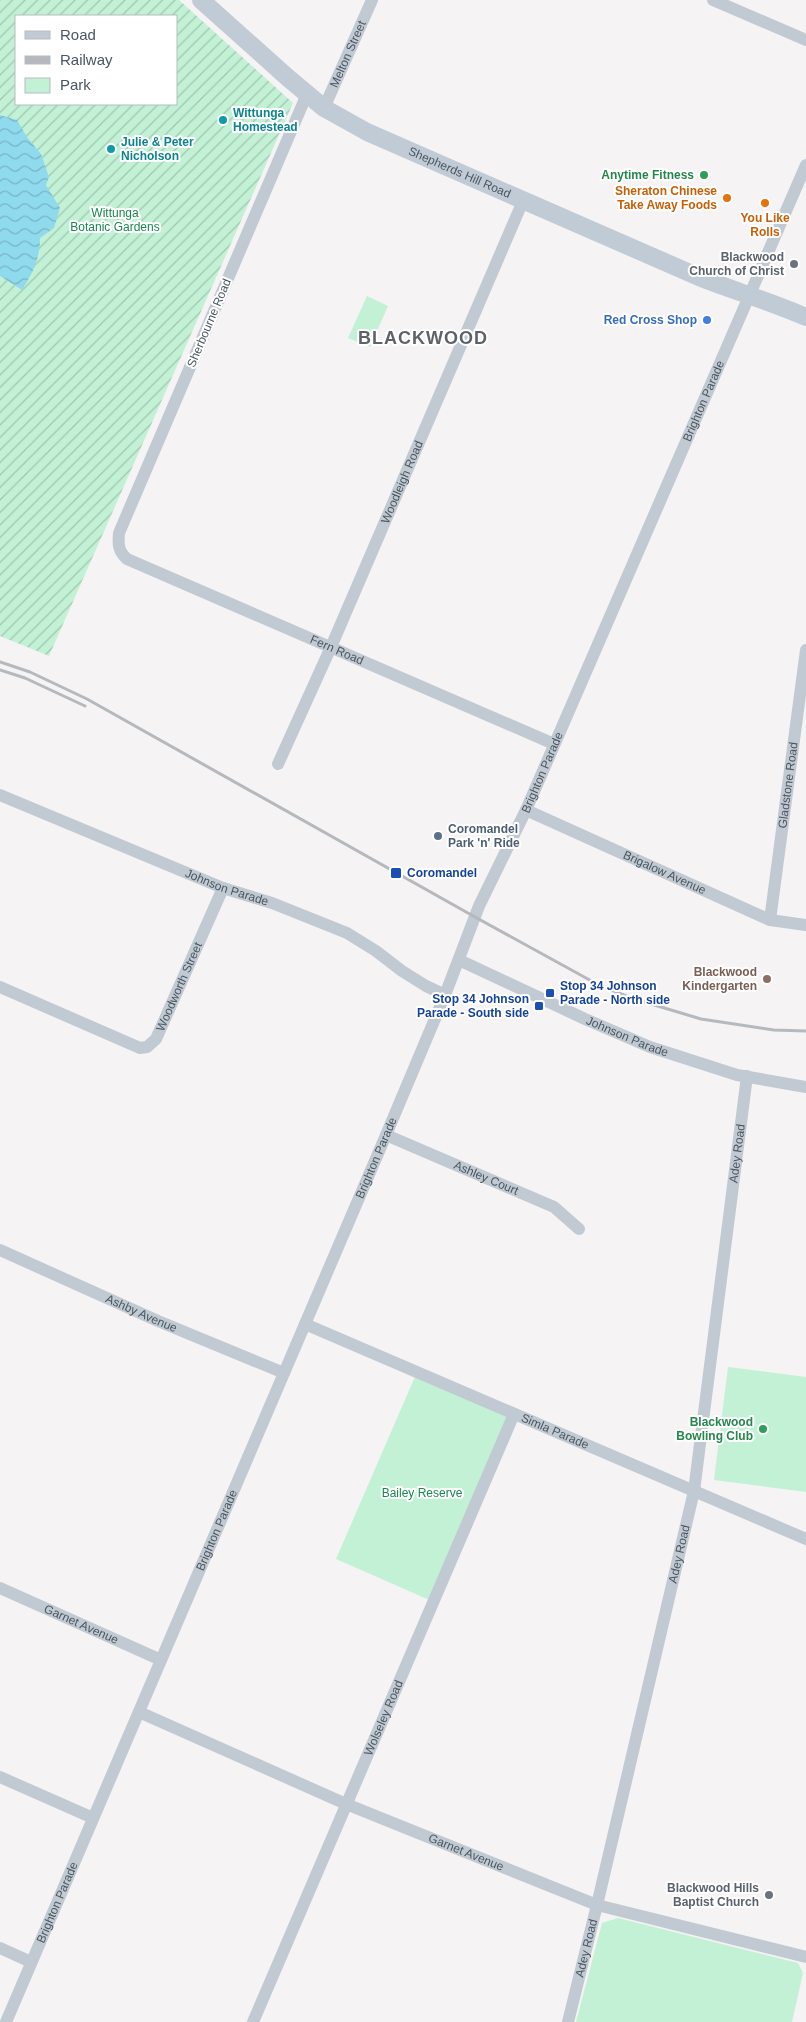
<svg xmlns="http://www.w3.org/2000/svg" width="806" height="2022" font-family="Arial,sans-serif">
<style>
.park{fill:#c3f1d5}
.garden{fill:url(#garden-furrows);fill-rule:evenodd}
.water{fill:url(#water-waves)}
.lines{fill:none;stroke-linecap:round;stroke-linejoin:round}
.minor{stroke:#c1cad2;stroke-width:12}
.secondary{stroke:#c1cbd6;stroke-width:18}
.rail{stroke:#b5b8bd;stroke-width:3}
.culture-dot{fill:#0f9aa8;stroke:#fff;stroke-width:2}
.leisure-dot{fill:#2e9e5b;stroke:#fff;stroke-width:2}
.food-dot{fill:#e8710a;stroke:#fff;stroke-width:2}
.worship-dot{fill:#6b7280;stroke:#fff;stroke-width:2}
.shop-dot{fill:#3f7fe0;stroke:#fff;stroke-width:2}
.service-dot{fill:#5c6f8a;stroke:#fff;stroke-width:2}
.transit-dot{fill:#1a4fb4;stroke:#fff;stroke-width:2}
.education-dot{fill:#8d6e63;stroke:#fff;stroke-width:2}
.labels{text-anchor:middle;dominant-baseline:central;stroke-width:4;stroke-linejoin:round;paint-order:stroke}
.street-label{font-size:12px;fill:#4a5661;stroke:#fff}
.culture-label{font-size:12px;font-weight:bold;fill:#0d838f;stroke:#fff;text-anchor:start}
.leisure-label{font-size:12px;font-weight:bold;fill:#27864d;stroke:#fff;text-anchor:end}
.food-label{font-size:12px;font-weight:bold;fill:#c56008;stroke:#fff;text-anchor:end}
.park-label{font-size:12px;fill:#17864f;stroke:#fff}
.worship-label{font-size:12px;font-weight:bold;fill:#5b616d;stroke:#fff;text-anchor:end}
.shop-label{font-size:12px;font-weight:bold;fill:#366cbe;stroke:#fff;text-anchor:end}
.service-label{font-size:12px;font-weight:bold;fill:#4e5e75;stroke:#fff;text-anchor:start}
.transit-label{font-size:12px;font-weight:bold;fill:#164399;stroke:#fff;text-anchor:start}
.education-label{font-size:12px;font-weight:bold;fill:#785e54;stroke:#fff;text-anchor:end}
.district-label{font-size:18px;font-weight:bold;letter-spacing:1px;fill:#5f6368;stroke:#fff}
</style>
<defs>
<pattern id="garden-furrows" width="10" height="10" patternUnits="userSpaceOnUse" patternTransform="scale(1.25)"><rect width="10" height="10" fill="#c3f1d5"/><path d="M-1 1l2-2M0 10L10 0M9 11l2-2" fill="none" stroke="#a0c6b0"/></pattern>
<pattern id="water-waves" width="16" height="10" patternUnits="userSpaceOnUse" patternTransform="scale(1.25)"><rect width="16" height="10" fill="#90daee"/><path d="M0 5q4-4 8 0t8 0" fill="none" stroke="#78b4c4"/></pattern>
</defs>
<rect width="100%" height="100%" fill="#f5f3f3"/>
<path class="park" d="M 367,296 L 388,306 L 370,347 L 348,338 Z
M 728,1367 L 806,1377 L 806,1492 L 714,1480 Z
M 417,1372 L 514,1414 L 434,1602 L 336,1559 Z
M 618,1918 L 798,1963 L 803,1973 L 792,2022 L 576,2022 L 602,1923 Z"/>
<path class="garden" d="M 0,0 L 179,0 L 293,103 L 49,656 L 0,636 ZM 16,16 L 176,16 L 176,104 L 16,104 Z"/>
<path class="water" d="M 0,115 L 17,120 L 27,137 L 41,154 L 49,177 L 46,185 L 60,208 L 54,228 L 40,238 C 40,258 33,273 22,290 L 0,276 Z"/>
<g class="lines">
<g class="minor">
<path d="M 713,0 L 806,40"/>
<path id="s1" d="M 307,94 L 119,533 C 118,544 118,551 127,559 L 554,744"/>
<path id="s2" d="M 324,108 L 372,0"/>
<path id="s3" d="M 278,764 L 331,647 L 523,201"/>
<path id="s4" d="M 0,795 L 223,888 L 272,903 L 347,933 L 376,951 L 402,971 L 426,986 L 445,995"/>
<path id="s5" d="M 526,810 L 770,920 L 806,925"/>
<path id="s6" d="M 770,920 L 806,650"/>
<path id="s7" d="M 459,960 L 585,1019 L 650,1047 L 737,1075 L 806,1087"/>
<path id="s8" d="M 0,987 L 140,1048 L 147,1047 L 156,1039 L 223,888"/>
<path id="s9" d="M 386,1135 L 554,1207 L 579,1229"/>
<path id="s10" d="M 0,1250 L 158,1321 L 284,1373"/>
<path id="s11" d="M 305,1324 L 806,1539"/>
<path id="s12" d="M 0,1588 L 161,1660"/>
<path id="s13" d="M 139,1712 L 346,1804 L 597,1905 L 806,1957"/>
<path d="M 0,1777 L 93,1818"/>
<path d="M 0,1948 L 31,1962"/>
<path id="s14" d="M 6,2022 L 386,1135 L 445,995 L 479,906 L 526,810 L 806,165"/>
<path id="s15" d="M 253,2022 L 514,1414"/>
<path id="s16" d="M 568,2022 L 597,1905 L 694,1491 L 747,1076"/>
</g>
<path class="secondary" id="s17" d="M 201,0 L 287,77 L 324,108 L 367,132 L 699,277 C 735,291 771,302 806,317"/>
<path class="rail" d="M 0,662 L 30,672 L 87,699 L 475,917 L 597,984 L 631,998 L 701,1019 L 774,1030 L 806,1031
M 0,670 L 25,678 L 85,706"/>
</g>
<g class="culture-dot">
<circle cx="223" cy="120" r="5"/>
<circle cx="111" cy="149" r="5"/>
</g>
<g class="leisure-dot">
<circle cx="704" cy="175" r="5"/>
<circle cx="763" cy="1429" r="5"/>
</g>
<g class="food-dot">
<circle cx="727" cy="198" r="5"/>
<circle cx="765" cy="203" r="5"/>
</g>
<g class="worship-dot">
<circle cx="794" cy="264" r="5"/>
<circle cx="769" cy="1895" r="5"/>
</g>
<circle class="shop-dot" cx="707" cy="320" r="5"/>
<circle class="service-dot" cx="438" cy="836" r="5"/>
<g class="transit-dot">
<rect x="390" y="867" width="12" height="12" rx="2.5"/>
<rect x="545" y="988" width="10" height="10" rx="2.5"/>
<rect x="534" y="1001" width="10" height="10" rx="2.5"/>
</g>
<circle class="education-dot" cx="767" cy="979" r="5"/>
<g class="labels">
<g class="street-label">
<text stroke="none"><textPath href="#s2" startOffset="59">Melton Street</textPath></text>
<text stroke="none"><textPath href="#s17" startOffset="314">Shepherds Hill Road</textPath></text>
<text transform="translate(209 323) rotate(-67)">Sherbourne Road</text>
<text stroke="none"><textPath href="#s14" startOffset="1765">Brighton Parade</textPath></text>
<text stroke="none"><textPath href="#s3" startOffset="308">Woodleigh Road</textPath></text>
<text stroke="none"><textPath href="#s1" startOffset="735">Fern Road</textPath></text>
<text stroke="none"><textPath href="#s14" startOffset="1360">Brighton Parade</textPath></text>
<text stroke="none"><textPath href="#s6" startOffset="136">Gladstone Road</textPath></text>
<text stroke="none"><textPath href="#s5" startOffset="152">Brigalow Avenue</textPath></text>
<text stroke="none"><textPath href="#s4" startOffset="245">Johnson Parade</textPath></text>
<text stroke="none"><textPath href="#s8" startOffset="229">Woodworth Street</textPath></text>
<text stroke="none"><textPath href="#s7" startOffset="185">Johnson Parade</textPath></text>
<text stroke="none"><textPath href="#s16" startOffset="886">Adey Road</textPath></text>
<text stroke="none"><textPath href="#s14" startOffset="940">Brighton Parade</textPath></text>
<text stroke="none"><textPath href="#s9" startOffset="109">Ashley Court</textPath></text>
<text stroke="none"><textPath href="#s10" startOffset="155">Ashby Avenue</textPath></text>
<text stroke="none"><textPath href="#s11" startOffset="272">Simla Parade</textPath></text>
<text stroke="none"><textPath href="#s14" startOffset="535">Brighton Parade</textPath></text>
<text stroke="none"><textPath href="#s16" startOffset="481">Adey Road</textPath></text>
<text stroke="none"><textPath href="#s12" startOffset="89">Garnet Avenue</textPath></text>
<text stroke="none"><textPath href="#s15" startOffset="331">Wolseley Road</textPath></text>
<text stroke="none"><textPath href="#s13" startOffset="356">Garnet Avenue</textPath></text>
<text stroke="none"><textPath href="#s14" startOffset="130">Brighton Parade</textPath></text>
<text stroke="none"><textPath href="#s16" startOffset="76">Adey Road</textPath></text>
</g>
<g class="culture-label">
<text x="233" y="113">Wittunga<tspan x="233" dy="14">Homestead</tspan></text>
<text x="121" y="142">Julie &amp; Peter<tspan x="121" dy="14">Nicholson</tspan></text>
</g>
<g class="leisure-label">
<text x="694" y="175">Anytime Fitness</text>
<text x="753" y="1422">Blackwood<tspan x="753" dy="14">Bowling Club</tspan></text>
</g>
<g class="food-label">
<text x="717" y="191">Sheraton Chinese<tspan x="717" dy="14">Take Away Foods</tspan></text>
<text x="765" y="218" text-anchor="middle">You Like<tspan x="765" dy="14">Rolls</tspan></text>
</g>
<g class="park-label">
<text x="115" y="213">Wittunga<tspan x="115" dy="14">Botanic Gardens</tspan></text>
<text x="422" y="1493">Bailey Reserve</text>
</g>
<g class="worship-label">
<text x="784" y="257">Blackwood<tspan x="784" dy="14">Church of Christ</tspan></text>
<text x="759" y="1888">Blackwood Hills<tspan x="759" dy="14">Baptist Church</tspan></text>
</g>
<g class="shop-label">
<text x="697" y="320">Red Cross Shop</text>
</g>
<g class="service-label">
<text x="448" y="829">Coromandel<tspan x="448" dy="14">Park 'n' Ride</tspan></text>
</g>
<g class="transit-label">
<text x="407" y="873">Coromandel</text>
<text x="560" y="986">Stop 34 Johnson<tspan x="560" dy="14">Parade - North side</tspan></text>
<text x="529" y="999" text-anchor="end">Stop 34 Johnson<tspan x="529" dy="14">Parade - South side</tspan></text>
</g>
<g class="education-label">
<text x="757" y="972">Blackwood<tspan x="757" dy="14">Kindergarten</tspan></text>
</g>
<g class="district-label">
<text x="423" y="338">BLACKWOOD</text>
</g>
</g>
<rect x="15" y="15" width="162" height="90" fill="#ffffff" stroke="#b7bbc0"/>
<rect x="25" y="31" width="25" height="8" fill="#c1cbd6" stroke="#b7bbc0"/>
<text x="60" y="40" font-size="15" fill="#4a5661">Road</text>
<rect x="25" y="56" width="25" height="8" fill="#b5b8bd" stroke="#b7bbc0"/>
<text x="60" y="65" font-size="15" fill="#4a5661">Railway</text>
<rect x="25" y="78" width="25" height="15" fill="#c3f1d5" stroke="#b7bbc0"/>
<text x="60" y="90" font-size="15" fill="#4a5661">Park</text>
</svg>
